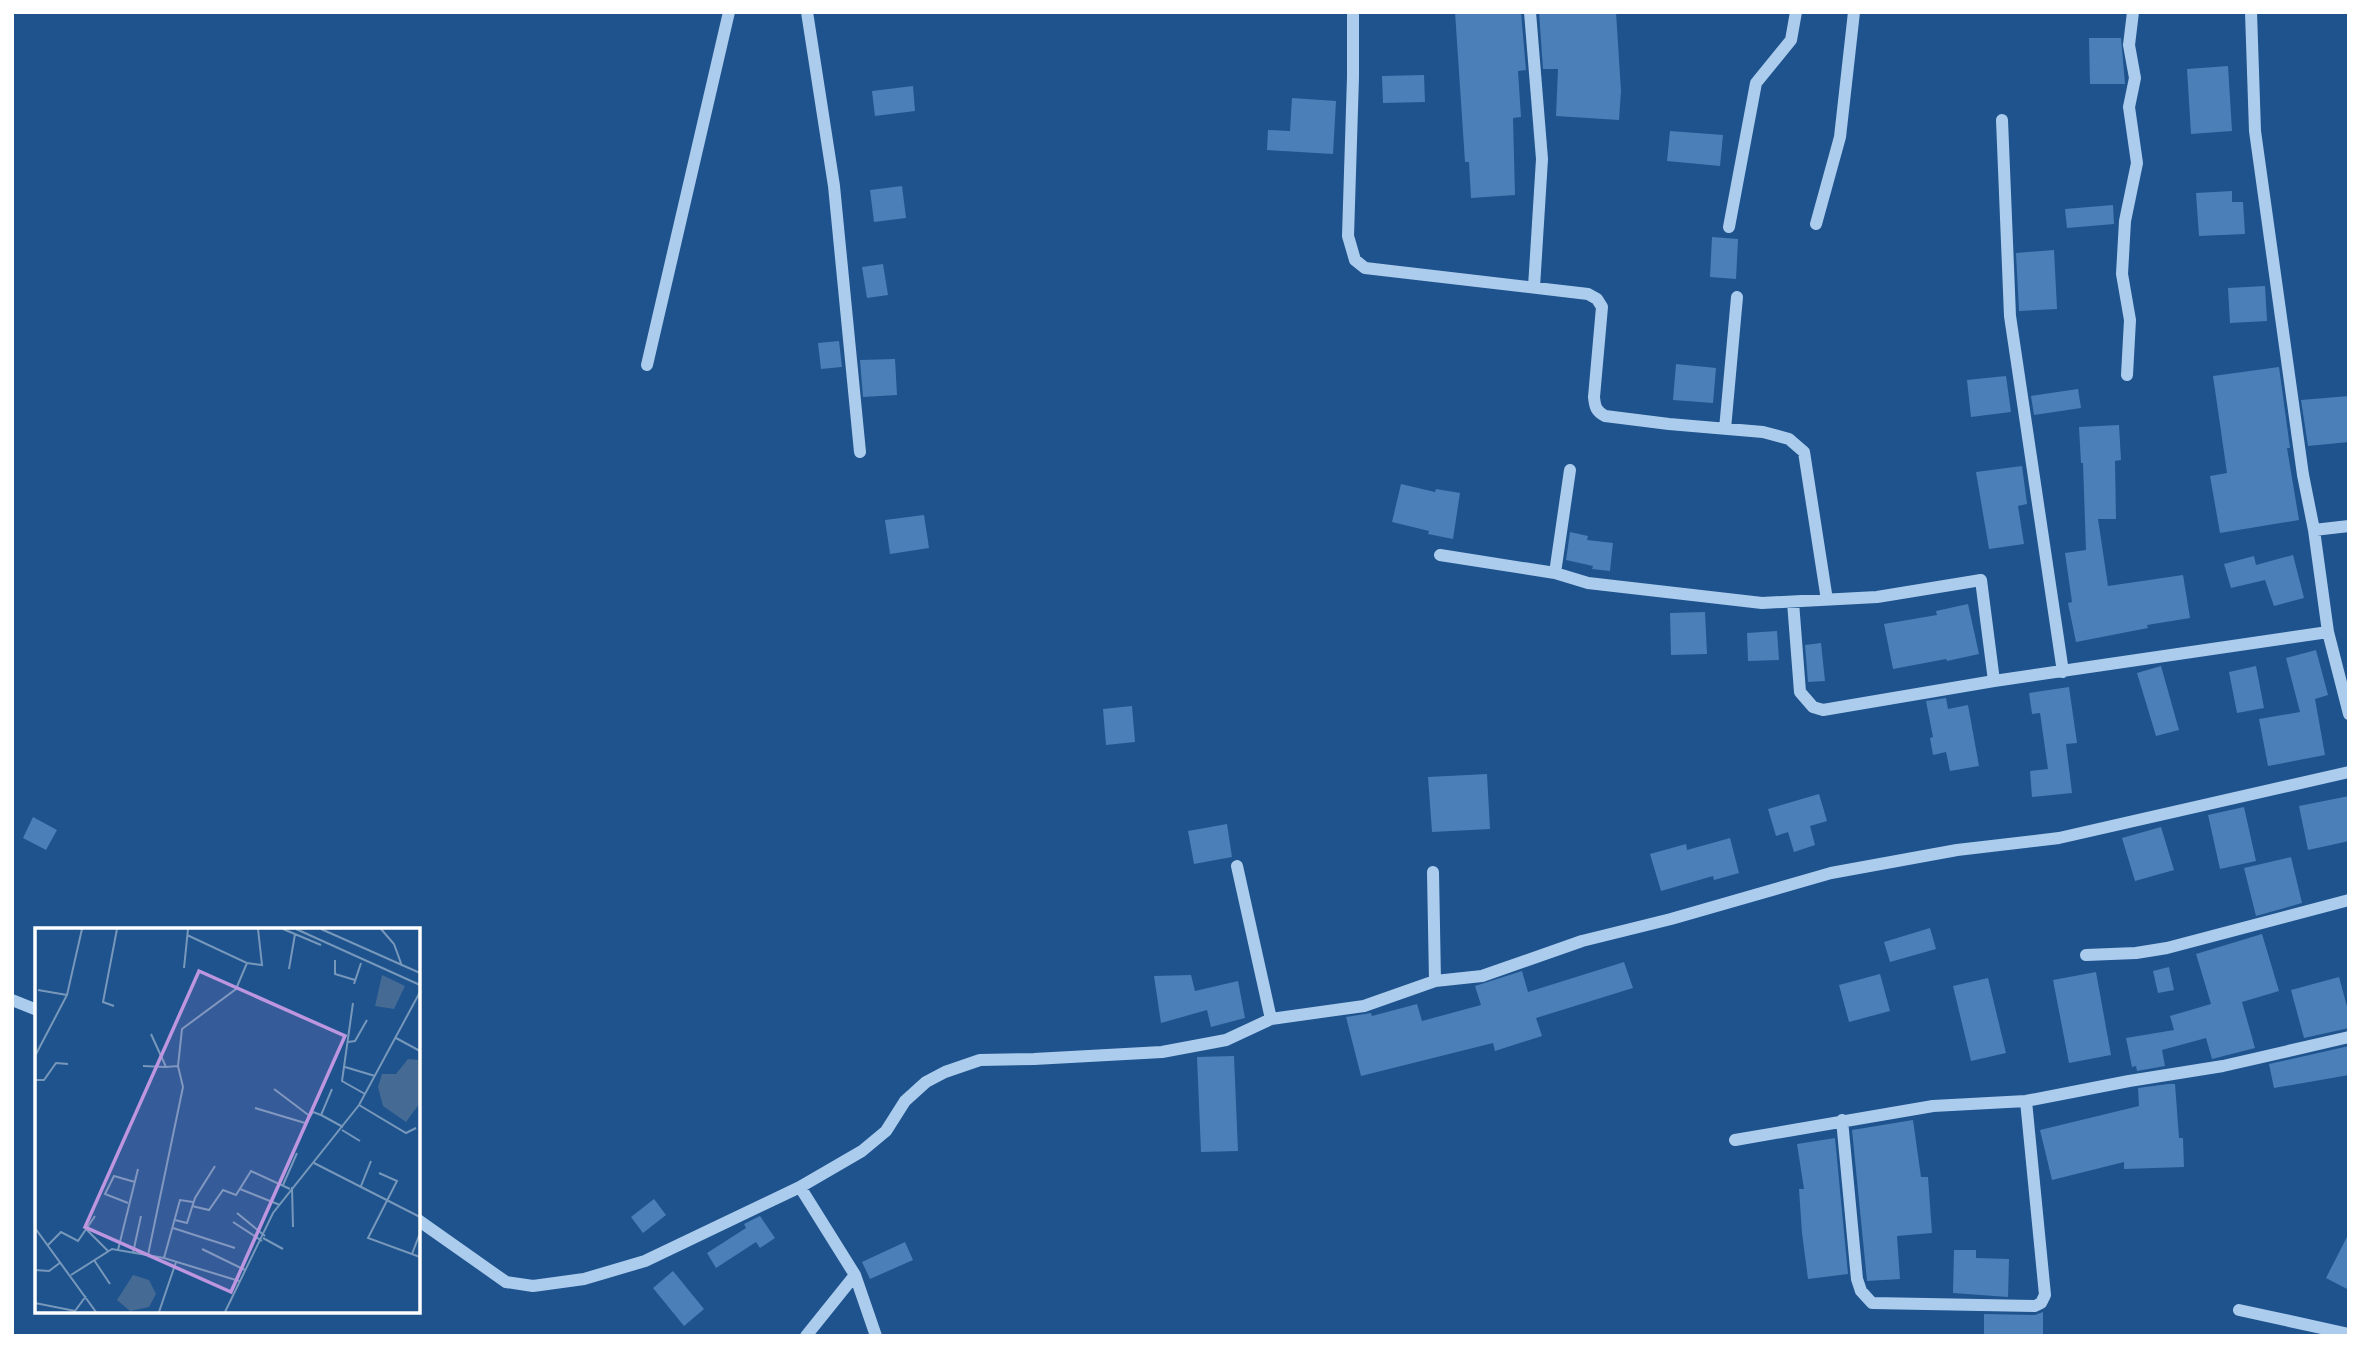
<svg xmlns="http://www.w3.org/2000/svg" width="2361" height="1348" font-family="Commissioner,sans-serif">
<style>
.building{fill:#4b7fb7}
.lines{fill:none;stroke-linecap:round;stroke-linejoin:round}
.minor{stroke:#accced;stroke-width:12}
.inset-road{fill:none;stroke:#7898bb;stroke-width:2}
.view{fill:#bd96df;fill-opacity:0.15;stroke:#bd96df;stroke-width:3.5}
.inset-edge{fill:none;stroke:#fff;stroke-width:3.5}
</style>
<rect width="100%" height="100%" fill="#1e538d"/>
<path class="building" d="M 1455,12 L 1521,12 L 1526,70 L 1518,71 L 1521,117 L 1513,118 L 1515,195 L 1471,198 L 1469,162 L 1465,162 Z
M 1539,12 L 1616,12 L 1621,91 L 1619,120 L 1556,116 L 1558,69 L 1543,69 Z
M 2089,38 L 2121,38 L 2125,84 L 2090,84 Z
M 2228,66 L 2232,131 L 2191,134 L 2187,69 Z
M 1424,75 L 1425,102 L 1383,103 L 1382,76 Z
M 913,86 L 915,111 L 875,116 L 872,91 Z
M 1292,98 L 1336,101 L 1333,154 L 1267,150 L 1268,130 L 1290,131 Z
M 1670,131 L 1723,135 L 1720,166 L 1667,161 Z
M 902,186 L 906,218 L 874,222 L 870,190 Z
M 2232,191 L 2232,202 L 2243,202 L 2245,234 L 2199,236 L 2196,193 Z
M 2113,205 L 2114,224 L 2067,228 L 2065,209 Z
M 1712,237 L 1738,239 L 1736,279 L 1710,277 Z
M 2054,250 L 2057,309 L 2019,311 L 2016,253 Z
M 883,264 L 888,295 L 867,298 L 862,267 Z
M 2265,286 L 2267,321 L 2230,323 L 2228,288 Z
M 839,341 L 842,367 L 821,369 L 818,343 Z
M 895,359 L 897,395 L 863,397 L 860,360 Z
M 1676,364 L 1716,368 L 1713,403 L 1673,400 Z
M 2279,367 L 2290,448 L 2287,448 L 2299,520 L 2220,533 L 2210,476 L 2227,473 L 2213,376 Z
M 2006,376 L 2011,412 L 1971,417 L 1967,380 Z
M 2078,389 L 2081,408 L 2034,415 L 2031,396 Z
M 2349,396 L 2349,442 L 2308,446 L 2301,400 Z
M 2119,425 L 2121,460 L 2115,461 L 2116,519 L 2098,519 L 2108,586 L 2183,575 L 2190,618 L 2147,625 L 2148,628 L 2076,642 L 2068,603 L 2072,602 L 2065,553 L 2086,550 L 2083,463 L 2081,463 L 2079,427 Z
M 2022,466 L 2027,504 L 2018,506 L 2024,544 L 1989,549 L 1976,472 Z
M 1401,484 L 1435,492 L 1436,489 L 1460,493 L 1453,539 L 1428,534 L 1429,531 L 1392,522 Z
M 924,515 L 929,548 L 890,554 L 885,520 Z
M 1570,532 L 1588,536 L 1587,540 L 1613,543 L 1610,571 L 1592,569 L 1593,566 L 1566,560 Z
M 2293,555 L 2304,598 L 2274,606 L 2265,580 L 2231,588 L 2224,564 L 2254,556 L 2256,565 Z
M 1968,604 L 1979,654 L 1947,661 L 1946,659 L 1893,669 L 1884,624 L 1937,615 L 1936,611 Z
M 1705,612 L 1707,654 L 1671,655 L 1670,613 Z
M 1777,631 L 1779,660 L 1748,661 L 1747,633 Z
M 1821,643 L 1825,681 L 1808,682 L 1805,645 Z
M 2316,650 L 2328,695 L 2315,699 L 2325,755 L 2268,766 L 2259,719 L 2300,712 L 2286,658 Z
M 2161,666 L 2179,730 L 2156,736 L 2137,673 Z
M 2256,666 L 2264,708 L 2237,713 L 2229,672 Z
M 2069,687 L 2077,743 L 2066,744 L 2072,793 L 2032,797 L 2030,771 L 2048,769 L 2040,713 L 2032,714 L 2029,693 Z
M 1946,698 L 1948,709 L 1968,705 L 1979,766 L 1950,771 L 1946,752 L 1933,755 L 1930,738 L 1933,737 L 1926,701 Z
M 1132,706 L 1135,742 L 1106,745 L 1103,709 Z
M 1487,774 L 1490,829 L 1432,832 L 1428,777 Z
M 1819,794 L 1827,821 L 1810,826 L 1815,845 L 1794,852 L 1788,832 L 1776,836 L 1768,809 Z
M 2349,796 L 2349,841 L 2308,850 L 2299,806 Z
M 2244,807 L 2256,861 L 2220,869 L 2208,815 Z
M 33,817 L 57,830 L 46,850 L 23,838 Z
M 1227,824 L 1232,857 L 1194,864 L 1188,831 Z
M 2161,827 L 2174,870 L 2135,881 L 2122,838 Z
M 1730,838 L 1739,873 L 1714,880 L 1713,876 L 1661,891 L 1650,854 L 1686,844 L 1687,850 Z
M 2291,857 L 2302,903 L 2256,916 L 2244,868 Z
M 1930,928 L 1936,949 L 1890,962 L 1884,942 Z
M 2262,934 L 2279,991 L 2242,1002 L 2255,1048 L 2212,1059 L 2206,1038 L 2162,1050 L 2165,1066 L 2137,1071 L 2136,1066 L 2132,1067 L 2126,1038 L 2174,1030 L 2170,1016 L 2211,1004 L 2196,954 Z
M 1624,962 L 1633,988 L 1536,1018 L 1542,1036 L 1495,1051 L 1493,1043 L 1361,1076 L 1346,1017 L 1371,1013 L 1372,1016 L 1417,1004 L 1422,1021 L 1481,1005 L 1475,986 L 1522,971 L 1528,992 Z
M 2169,967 L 2174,990 L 2158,993 L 2153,971 Z
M 2096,972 L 2111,1055 L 2069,1063 L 2053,980 Z
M 1880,974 L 1890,1011 L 1849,1022 L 1839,985 Z
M 1191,975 L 1195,991 L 1238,981 L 1245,1018 L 1211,1027 L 1207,1010 L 1161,1023 L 1154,976 Z
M 2339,977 L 2349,1014 L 2349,1028 L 2304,1038 L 2291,990 Z
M 1988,978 L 2006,1053 L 1971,1061 L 1953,986 Z
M 2349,1046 L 2349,1075 L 2274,1088 L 2269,1064 Z
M 1234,1056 L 1238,1151 L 1201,1152 L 1197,1057 Z
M 2168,1084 L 2175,1084 L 2179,1138 L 2183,1138 L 2184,1167 L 2124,1169 L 2124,1162 L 2052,1180 L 2040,1130 L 2139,1106 L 2138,1088 Z
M 1913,1120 L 1921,1177 L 1928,1177 L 1932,1233 L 1897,1236 L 1900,1279 L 1867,1281 L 1852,1130 Z
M 1835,1138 L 1848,1274 L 1808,1279 L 1802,1233 L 1799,1189 L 1804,1189 L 1797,1144 Z
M 654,1199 L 666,1215 L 643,1233 L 631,1217 Z
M 760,1216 L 775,1238 L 760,1248 L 756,1242 L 716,1268 L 707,1253 L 746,1228 L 744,1224 Z
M 2349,1233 L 2349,1290 L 2326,1278 Z
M 905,1242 L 913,1260 L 870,1279 L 862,1262 Z
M 1954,1250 L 1976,1250 L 1976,1258 L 2009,1259 L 2008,1297 L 1953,1293 Z
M 673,1271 L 704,1309 L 684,1326 L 653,1288 Z
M 2043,1312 L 2043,1336 L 1984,1336 L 1984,1314 L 2035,1315 Z"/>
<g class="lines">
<path class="minor" d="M 807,12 L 834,186 L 860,452
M 1353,12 L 1353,77 L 1348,236 L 1355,260 L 1365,268 L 1588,294 L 1597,299 L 1602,307 L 1594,397 C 1595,407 1596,411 1605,416 L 1669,424 L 1763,432 L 1789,439 L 1804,452 L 1827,600
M 1530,12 L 1542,159 L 1534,287
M 2251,12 L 2255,131 L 2303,475 L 2314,530 L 2328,632 L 2349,714
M 2002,120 L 2010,316 L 2063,672
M 1816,224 L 1840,137 L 1854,12
M 1729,227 L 1756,83 L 1791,40 L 1796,12
M 647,365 L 729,12
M 2127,375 L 2130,320 L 2122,274 L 2125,221 L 2137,163 L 2129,107 L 2135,78 L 2129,45 L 2133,12
M 1725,429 L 1737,297
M 2314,530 L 2349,526
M 1440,555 L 1555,573 L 1588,583 L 1762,603 L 1877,597 L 1981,580 L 1994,681
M 1555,573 L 1570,470
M 1793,602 L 1800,692 L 1813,707 L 1823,710 L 1994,681 L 2328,632
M 1237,866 L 1271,1019
M 1433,872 L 1435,981
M 2086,955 L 2136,953 L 2167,948 L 2349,900
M 12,1000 L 37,1010
M 1842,1120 L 1857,1279 L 1861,1291 L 1872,1303 L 2035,1306 L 2041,1303 L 2045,1295 L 2026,1101
M 1735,1140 L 1933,1106 L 2026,1101 L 2129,1081 L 2223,1066 L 2349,1037
M 418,1220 L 506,1282 L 533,1286 L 584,1279 L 645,1261 L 800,1187
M 855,1275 L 876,1336
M 2239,1310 L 2349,1334
M 806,1336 L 855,1275 L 800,1187 L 862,1151 L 886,1131 L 905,1101 L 926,1082 L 945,1072 L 980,1060 L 1034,1059 L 1162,1052 L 1226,1040 L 1271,1019 L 1364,1006 L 1435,981 L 1482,976 L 1582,941 L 1671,919 L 1831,873 L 1957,850 L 2059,838 L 2349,772"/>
</g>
<g transform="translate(35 928)">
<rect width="385" height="385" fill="#1e538d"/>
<path d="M 347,47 L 370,58 L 359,81 L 340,78 ZM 373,131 L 385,132 L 385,175 L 371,194 L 348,178 L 343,159 L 347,146 L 361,146 ZM 98,347 L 114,352 L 121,366 L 114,379 L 95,383 L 82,372 Z" fill="#456b95"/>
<path class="inset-road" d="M 248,1 L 286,17M 261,1 L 385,57M 286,1 L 385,45M 346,1 L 359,16 L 367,38M 300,32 L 300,46 L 320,52M 212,35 L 227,37 L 223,1M 149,40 L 153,1M 254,41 L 260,6M 319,56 L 326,35M 3,62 L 32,67M 318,75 L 307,153 L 330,166M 79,78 L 68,74 L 82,1M 361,110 L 385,123M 313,114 L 320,113 L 332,92M 0,128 L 32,67 L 47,1M 108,138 L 131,139M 143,138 L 147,101 L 201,61 L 212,35 L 152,7M 310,139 L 340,148M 0,152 L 9,152 L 21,135 L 33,136M 239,161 L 276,189M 297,161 L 286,187 L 308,199M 324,177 L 371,205 L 381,200M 220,180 L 270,195 L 278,184 L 286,187M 307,202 L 325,213M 279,235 L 385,289M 344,245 L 362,253 L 333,310 L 385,329M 248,257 L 262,225M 326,258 L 336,233M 257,259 L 258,299M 205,261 L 245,277M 93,275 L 70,266 L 79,248 L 100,254M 157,278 L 174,282 L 188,262 L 201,267 L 216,243 L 255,261M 202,285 L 230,308M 140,292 L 152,295 L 160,270 L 180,238M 198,294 L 227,313M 0,300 L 61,384M 138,300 L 200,320M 51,301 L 73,323M 228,310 L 248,321M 12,318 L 26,304 L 43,313 L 60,288M 167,321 L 210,342M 83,322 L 103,241M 98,325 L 106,288M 377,326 L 385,305M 113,327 L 148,159 L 143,138 L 131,139 L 116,106M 129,330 L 145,272 L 158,274M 59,332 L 75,356M 0,342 L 14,343 L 26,334M 36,347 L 77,321 L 129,330 L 204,353M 0,375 L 40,383 L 51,368M 124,384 L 141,334M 190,384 L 238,285 L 324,177 L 385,64"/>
<path class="view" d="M 164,43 L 310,108 L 196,364 L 50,299 Z"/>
<rect width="385" height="385" class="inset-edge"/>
</g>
<rect width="2361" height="1348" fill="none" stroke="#ffffff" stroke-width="28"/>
</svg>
